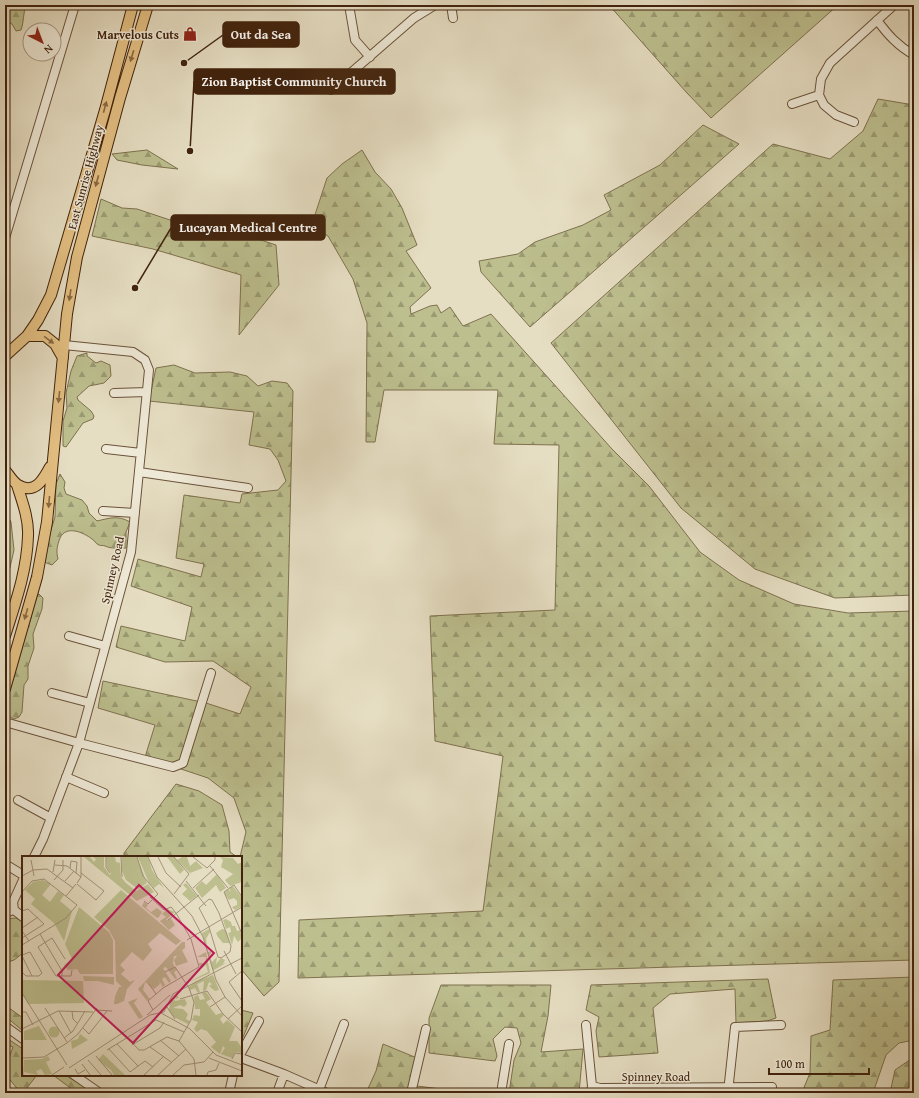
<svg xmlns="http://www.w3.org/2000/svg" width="919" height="1098" font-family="'Gentium Book Plus',serif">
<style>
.forest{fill:url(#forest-firs);stroke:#7f714e}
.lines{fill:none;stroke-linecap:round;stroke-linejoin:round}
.minor-casing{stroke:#6a523a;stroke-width:10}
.major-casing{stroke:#41230d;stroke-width:12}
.minor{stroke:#efead8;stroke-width:8}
.major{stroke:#e3bf82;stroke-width:10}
.oneway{fill:#8a6942}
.labels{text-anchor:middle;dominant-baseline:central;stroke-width:3;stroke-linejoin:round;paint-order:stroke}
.poi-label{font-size:12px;font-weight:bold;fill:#41230d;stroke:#efead8;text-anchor:end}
.street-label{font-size:12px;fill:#41230d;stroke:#efead8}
.inset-road{fill:none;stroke:#a4937a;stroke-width:1}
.view{fill:#c2185b;fill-opacity:0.15;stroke:#c2185b;stroke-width:2}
.inset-edge{fill:none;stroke:#41230d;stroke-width:2}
.leader{fill:none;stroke:#41230d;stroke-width:1.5}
.callout-dot{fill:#41230d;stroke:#efead8;stroke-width:1.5}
.callout{fill:#41230d;stroke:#41230d;stroke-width:1.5}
.callout-label{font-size:13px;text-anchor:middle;font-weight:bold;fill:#fff}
</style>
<defs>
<pattern id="forest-firs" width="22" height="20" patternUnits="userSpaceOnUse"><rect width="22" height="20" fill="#bdbf8f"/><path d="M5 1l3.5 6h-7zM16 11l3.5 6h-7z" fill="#9b9b73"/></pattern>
</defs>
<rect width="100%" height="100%" fill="#e6dec3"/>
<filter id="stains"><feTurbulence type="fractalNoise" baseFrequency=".005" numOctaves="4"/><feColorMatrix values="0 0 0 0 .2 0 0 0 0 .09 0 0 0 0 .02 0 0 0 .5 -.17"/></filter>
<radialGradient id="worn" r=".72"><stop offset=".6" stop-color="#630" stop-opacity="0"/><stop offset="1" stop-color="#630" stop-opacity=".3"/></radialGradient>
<path class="forest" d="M 5,5 L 26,5 C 23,13 24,22 21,30 L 16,31 L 12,24 L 5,20 Z
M 609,5 L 838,5 L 711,118 L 687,93 Z
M 878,99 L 914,105 L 914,595 L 835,598 L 755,569 L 681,508 L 551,343 L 773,144 L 830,159 L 863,131 Z
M 703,125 L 739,144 L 530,327 L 481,272 L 479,261 L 518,254 L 535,242 L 583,225 L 611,210 L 604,195 L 660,165 Z
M 147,150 L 178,169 L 142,165 L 117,160 L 112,154 Z
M 362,150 L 375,172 L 391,189 L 402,208 L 417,245 L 406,251 L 431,288 L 410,307 L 411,314 L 430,306 L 437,305 L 441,313 L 450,307 L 463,326 L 491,314 L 612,449 L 649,486 L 700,552 L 739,580 L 794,604 L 848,613 L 914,611 L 914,960 L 298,978 L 299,920 L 483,911 L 503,756 L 435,741 L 430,616 L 555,610 L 559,445 L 494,444 L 498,390 L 384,390 L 375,442 L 366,442 L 367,323 L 353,279 L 328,236 L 311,227 L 327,178 L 342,164 Z
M 101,199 L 122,208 L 137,209 L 173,221 L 185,220 L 224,228 L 276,245 L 279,285 L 239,335 L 241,275 L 153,249 L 92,236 Z
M 87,353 L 87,356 L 96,363 L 101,361 L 110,365 L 111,376 L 104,383 L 89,386 L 77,397 L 78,400 L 91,411 L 94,416 L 93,419 L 83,423 L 66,447 L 63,446 L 63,421 L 67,408 L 66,393 L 71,371 L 77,356 Z
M 174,365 L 195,373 L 230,372 L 247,376 L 258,386 L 272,381 L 287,383 L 293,391 L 279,982 L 264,996 L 241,969 L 241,857 L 240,857 L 246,832 L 234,798 L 208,778 L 145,757 L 155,725 L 98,708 L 103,681 L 206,703 L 240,714 L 251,687 L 213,661 L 165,662 L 116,647 L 121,626 L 185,641 L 192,607 L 131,586 L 138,559 L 201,577 L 204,564 L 176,558 L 184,495 L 240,503 L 242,494 L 278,490 L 286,481 L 278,460 L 270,449 L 249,445 L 254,412 L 149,401 L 156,368 Z
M 60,474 L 65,482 L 64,488 L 66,494 L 82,500 L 87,506 L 89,513 L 97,521 C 110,518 118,515 130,522 L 126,532 L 126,548 C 118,548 112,549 105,546 C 103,545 101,546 99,545 C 96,544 94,540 92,539 C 83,532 66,525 60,538 C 57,546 56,551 58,559 L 52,565 L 44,562 L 43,556 L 55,517 L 56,484 Z
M 5,511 L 11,522 L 14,550 L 5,589 Z
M 36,594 L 39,594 L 43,598 L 42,609 L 33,634 L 34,648 L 28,666 L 28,679 L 24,685 L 22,712 L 19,717 L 14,719 L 5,714 C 5,696 12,686 16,669 C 20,653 24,637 30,621 C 33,612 32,603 36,594 Z
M 176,784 L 199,791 L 222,805 L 229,831 L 230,852 L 237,857 L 124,857 L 124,853 Z
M 16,918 L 23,922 L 23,953 L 14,960 L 5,963 L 5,919 Z
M 914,977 L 914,1040 L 899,1043 L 886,1055 L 873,1093 L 796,1093 L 803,1090 L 810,1073 L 811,1036 L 830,1030 L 833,980 Z
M 768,979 L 776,1018 L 767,1021 L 736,1023 L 735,989 L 670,994 L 653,1008 L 658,1053 L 599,1057 L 596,1031 L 599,1017 L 586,1010 L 591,985 Z
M 441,985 L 551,985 L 548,1016 L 541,1052 L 583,1049 L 579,1093 L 509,1093 L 514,1060 L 521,1043 L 517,1028 L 505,1027 L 493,1039 L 497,1056 L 495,1061 L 429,1053 L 429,1018 Z
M 5,993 L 6,1003 L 9,1008 L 23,1018 L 23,1031 L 5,1016 Z
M 241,1010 L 253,1013 L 241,1042 Z
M 5,1037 L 23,1049 L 23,1075 L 37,1075 L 23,1093 L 21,1093 L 5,1074 L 5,1069 L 13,1047 L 5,1044 Z
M 383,1044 L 417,1058 L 409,1085 L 457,1091 L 458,1093 L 366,1093 L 376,1071 Z
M 914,1057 L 914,1093 L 890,1093 L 895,1070 Z
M 53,1075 L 65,1075 L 95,1093 L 77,1093 Z"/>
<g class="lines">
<defs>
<path id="minor" d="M 138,5 L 147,7
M 349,5 L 355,40 L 370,57
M 451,5 L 453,18
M 877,20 C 888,35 898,46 914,55
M 331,90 L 414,18 L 435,5
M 792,104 L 819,95
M 854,122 L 836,115 L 824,105 L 819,95 L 821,79 L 830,63 L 894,5
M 5,238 L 75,5
M 114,393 L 147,392
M 106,449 L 141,453
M 139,472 L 248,488
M 103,511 L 135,513
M 69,636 L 105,646
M 52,693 L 90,703
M 5,722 L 79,743 L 173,767 L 183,763 L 211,673
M 66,777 L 104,793
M 18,800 L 51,818
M 34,857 L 43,839 L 79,743 L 131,552 L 149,370 L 145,360 L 133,352 L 64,345
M 5,864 L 23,875
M 23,880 L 13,902 L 14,910 L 23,917
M 5,913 L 14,910
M 586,1025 L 592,1086
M 5,1026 L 23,1039
M 241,1053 L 259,1021
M 241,1058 L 284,1074 L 327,1093
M 74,1075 L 100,1093
M 319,1090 L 344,1024
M 728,1092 L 735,1027 L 781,1025
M 229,1093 L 233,1075
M 277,1093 L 284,1074
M 411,1093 L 426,1029
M 501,1093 L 509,1044
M 591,1093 L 592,1086 L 600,1088 L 772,1087"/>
<path id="major" d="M 27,336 L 45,336 L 55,344 L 63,358
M 5,356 L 27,336 L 38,320 L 51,295 L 105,110 L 133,5
M 5,470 C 9,475 13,482 18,485 C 35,495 43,480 50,467
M 5,636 C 15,604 27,571 28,536 C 29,519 22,501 17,485
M 5,689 L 37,577 L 47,522 L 67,314 L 77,257 L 120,98 L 148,5"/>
</defs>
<use href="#minor" class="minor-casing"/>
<use href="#major" class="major-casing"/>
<use href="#minor" class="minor"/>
<use href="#major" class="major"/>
</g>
<defs><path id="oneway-solid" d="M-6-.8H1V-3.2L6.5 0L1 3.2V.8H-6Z"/></defs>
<g class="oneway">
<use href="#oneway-solid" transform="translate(132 56) rotate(107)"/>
<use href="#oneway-solid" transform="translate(105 107) rotate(-75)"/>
<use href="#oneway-solid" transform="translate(97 181) rotate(105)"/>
<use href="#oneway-solid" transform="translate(70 295) rotate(99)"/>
<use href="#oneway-solid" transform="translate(49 340) rotate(36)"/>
<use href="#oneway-solid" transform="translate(59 397) rotate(96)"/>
<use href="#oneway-solid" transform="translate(49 502) rotate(95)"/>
<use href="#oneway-solid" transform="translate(26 614) rotate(106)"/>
</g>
<defs>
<symbol id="shop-bare" viewBox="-9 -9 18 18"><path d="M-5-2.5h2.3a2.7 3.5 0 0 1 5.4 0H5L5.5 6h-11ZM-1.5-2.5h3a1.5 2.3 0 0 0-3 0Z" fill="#8f2418" stroke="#efead8" stroke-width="2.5" paint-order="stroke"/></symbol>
</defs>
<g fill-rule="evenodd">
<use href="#shop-bare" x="180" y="24" width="20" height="20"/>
</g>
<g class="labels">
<g class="poi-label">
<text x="179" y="34">Marvelous Cuts</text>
</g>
<g class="street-label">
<text transform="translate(85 177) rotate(-75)">East Sunrise Highway</text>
<text transform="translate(112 570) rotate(-77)">Spinney Road</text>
<text x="656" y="1076">Spinney Road</text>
</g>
</g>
<g transform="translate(22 856)">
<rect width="220" height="220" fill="#e6dec3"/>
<path d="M 62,1 L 68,1 L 72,6 L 74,3 L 71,1 L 82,1 L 82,11 L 88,19 L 89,17 L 85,12 L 84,1 L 93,1 L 94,6 L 98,7 L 99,21 L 104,27 L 114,35 L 126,28 L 132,36 L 115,45 ZM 100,1 L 115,1 L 125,27 L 116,33 L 104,24 L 100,15 ZM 116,1 L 126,1 L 130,14 L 142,32 L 137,28 L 132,32 L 127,27 ZM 145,1 L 152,1 L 162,14 L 158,18 ZM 160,1 L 165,1 L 168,10 L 174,5 L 181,12 L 168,17 L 155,4 ZM 198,1 L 211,2 L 216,8 L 220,6 L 220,26 L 208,30 L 203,24 L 211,18 L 199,11 L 201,4 ZM 195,18 L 204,32 L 198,36 L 194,29 L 180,42 L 173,32 L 180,25 L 184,29 ZM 21,24 L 29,28 L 20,39 L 28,46 L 36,35 L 42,39 L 38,45 L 50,55 L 42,85 L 32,67 L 9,48 L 13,43 L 3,34 L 11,26 ZM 164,27 L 175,40 L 168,45 L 160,38 L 165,33 L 161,29 ZM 211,30 L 220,42 L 220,50 L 213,54 L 210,51 L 215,49 L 215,45 L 212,42 L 207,44 L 202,37 L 206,33 L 209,36 L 207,32 ZM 99,34 L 159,85 L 154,89 L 138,77 L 126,88 L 130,94 L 121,105 L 110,96 L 98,109 L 103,114 L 99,118 L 108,126 L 113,124 L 105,133 L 102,145 L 95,148 L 92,148 L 93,140 L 97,131 L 100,131 L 94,125 L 93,85 L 87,74 L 72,61 ZM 122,46 L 126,49 L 124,52 L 129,56 L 135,52 L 140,56 L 137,61 L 135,62 L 120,50 ZM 57,51 L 87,76 L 91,84 L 91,118 L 58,118 L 55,113 L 46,114 L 42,109 L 50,103 L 43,88 ZM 145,53 L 153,56 L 144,64 L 149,63 L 153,69 L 147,74 L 138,65 L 144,61 L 140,58 ZM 204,63 L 209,66 L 210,70 L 213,70 L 215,75 L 218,74 L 220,82 L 216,86 L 212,80 L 210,89 L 206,77 L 209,76 L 208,71 L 204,73 L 201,64 ZM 187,73 L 188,76 L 184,83 L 186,96 L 190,95 L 187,100 L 190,106 L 195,101 L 194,108 L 199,102 L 203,104 L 201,108 L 206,106 L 192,114 L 191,114 L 180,77 ZM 200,73 L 204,74 L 208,87 L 201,87 L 196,81 L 194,77 ZM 160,86 L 163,86 L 163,92 L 160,94 L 166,106 L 154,110 L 152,104 L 155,100 L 152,100 L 151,108 L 155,114 L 152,116 L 155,122 L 153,123 L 144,111 L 141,112 L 149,125 L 147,127 L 143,121 L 140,123 L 143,129 L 141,131 L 137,125 L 138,128 L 132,133 L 123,126 L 121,134 L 128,143 L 125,145 L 116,133 ZM 184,96 L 188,117 L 165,127 L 186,116 L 184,109 L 180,112 L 177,109 L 177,107 L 183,107 L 184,101 L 175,101 ZM 191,119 L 197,134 L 193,135 L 187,130 L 190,128 L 187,126 L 184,134 L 181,135 L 182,125 L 175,128 L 178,136 L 176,137 L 173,132 L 168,134 L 167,131 L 173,126 ZM 61,120 L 92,121 L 92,129 L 76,125 L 62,125 ZM 0,124 L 61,125 L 62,147 L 6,148 L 0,137 ZM 184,136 L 189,143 L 184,146 L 190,154 L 194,159 L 199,157 L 202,159 L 198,163 L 201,168 L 205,164 L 213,171 L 207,185 L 215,185 L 220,192 L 220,197 L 213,196 L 210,202 L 199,198 L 203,192 L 201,190 L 198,198 L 189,191 L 194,186 L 185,175 L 179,173 L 175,176 L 172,173 L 176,166 L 170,164 L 172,159 L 178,160 L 178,153 L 173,153 L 172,141 L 176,139 L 178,144 L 183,143 L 180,137 ZM 154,138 L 157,142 L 152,143 L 153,145 L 163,143 L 165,148 L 162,151 L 158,149 L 151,152 L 161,153 L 166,158 L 164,163 L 168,165 L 166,168 L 152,161 L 147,155 L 148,145 ZM 116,142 L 112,147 L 121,161 L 117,163 L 106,146 ZM26.5 176a5.5 5.5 0 1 1 11 0a5.5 5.5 0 1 1-11 0ZM 58,178 L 66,184 L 50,193 L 49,185 L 56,183 ZM 81,198 L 103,219 L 92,219 L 89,214 L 76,204 ZM 26,200 L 28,204 L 24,206 L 30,218 L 23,219 L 19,213 L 14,215 L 16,219 L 2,216 L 2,204 L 20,203 Z" fill="#bdbf8f"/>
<path d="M 17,170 L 25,184 L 2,184 L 2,175 Z" fill="#bdbf8f"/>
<path class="inset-road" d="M 84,1 L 84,11 L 88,17M 99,1 L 100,21M 115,1 L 121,20 L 136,38 L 126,48 L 122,45M 126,1 L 135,21 L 170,60 L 181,81 L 194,124 L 203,141 L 220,160M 136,1 L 144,17 L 159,31M 171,1 L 185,12 L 193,4 L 193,1M 9,4 L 12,20M 33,9 L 45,10 L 59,21M 188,10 L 206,32M 48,12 L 49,5 L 55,6 L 54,17M 31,16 L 33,4M 0,20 L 11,14 L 25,13 L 51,32M 32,24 L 41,14 L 41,4M 43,25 L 52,15M 164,25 L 184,50M 55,27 L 59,21 L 59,1M 55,28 L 74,44 L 82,35 L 59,17M 171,32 L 192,13M 0,36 L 10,25 L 22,23 L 55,49 L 44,62 L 0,89M 152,38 L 167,18 L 152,1M 44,40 L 54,28M 128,41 L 142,54 L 149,51 L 154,57 L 169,83 L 177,111M 220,41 L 212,29 L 202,36 L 220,78M 187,43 L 190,44 L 197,57 L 209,90 L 208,96 L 199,102 L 196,101 L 187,71 L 177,52 ZM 0,55 L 6,53 L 22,68 L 0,82M 146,64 L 177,39M 0,72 L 16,61M 0,75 L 7,85M 18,78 L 40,115 L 40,120M 165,84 L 220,51M 202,95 L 214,118M 0,99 L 8,96 L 20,117 L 17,120 L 4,120 L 0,116M 0,100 L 10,120M 43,103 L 30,82 L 16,91 L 34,120 L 49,120 L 50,114M 220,115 L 207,126 L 220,145M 143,116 L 153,111 L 167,132 L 172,146 L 169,164 L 157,185M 127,128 L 134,138M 0,137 L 45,209M 158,143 L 185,135 L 201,158 L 220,176M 145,151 L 153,163M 188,151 L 203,141M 23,152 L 45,186M 74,154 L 90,155M 131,154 L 126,145 L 141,132 L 177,111M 37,155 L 49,177M 50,155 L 51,163 L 56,168M 0,156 L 4,156 L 11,169M 139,157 L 168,173 L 194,199 L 220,209M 125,159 L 148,139M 206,163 L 220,150M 61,172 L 67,178 L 85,155M 0,173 L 36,155 L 71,156M 99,175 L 117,194 L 122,194 L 145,181 L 157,185 L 172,203 L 174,219M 42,182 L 51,175 L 63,155M 0,184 L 1,219M 138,184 L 157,200M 95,188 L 116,210M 110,189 L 138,172 L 142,166M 128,191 L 149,206M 87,193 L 108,216 L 123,205 L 131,211M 85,194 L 134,164 L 162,176M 74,200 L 90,219M 1,202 L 22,201 L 45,187 L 56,178 L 75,152M 187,202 L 220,215M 210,203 L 213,197 L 220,198M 66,204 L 79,219M 60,208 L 68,219M 47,212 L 128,159 L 142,156 L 151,138 L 220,102M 53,213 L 56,218 L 63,214M 30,219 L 42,211M 122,219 L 142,200M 136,219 L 164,193M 151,219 L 162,209 L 182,206 L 191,196M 185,219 L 186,216 L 194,214 L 197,207"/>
<path class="view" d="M 117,29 L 192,97 L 111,187 L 36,119 Z"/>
<rect width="220" height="220" class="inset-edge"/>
</g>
<path class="leader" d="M184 63L223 35M190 151L194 81M135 288L171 228"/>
<g class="callout-dot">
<circle cx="184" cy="63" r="4"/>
<circle cx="190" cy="151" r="4"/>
<circle cx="135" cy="288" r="4"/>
</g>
<g class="callout">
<rect x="223" y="22" width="76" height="25" rx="4"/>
<rect x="194" y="69" width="201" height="25" rx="4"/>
<rect x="171" y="215" width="154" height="25" rx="4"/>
</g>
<g class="callout-label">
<text x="261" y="39">Out da Sea</text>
<text x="294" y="86">Zion Baptist Community Church</text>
<text x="248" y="232">Lucayan Medical Centre</text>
</g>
<rect width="919" height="1098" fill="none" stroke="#e6dec3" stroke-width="20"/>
<rect x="6" y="6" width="907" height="1086" fill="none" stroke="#41230d" stroke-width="2"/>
<rect x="10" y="10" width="899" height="1078" fill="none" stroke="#41230d"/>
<g transform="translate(42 42) rotate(138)"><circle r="19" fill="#efead8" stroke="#a99a87"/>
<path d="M0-3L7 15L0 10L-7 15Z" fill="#8f2418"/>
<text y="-6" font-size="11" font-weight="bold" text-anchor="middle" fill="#41230d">N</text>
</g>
<path d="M769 1068v6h100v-6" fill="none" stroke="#41230d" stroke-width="2"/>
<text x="775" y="1068" font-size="12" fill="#41230d" stroke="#efead8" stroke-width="3" paint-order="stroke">100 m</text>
<rect width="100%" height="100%" filter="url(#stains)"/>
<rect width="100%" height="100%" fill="url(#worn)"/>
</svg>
